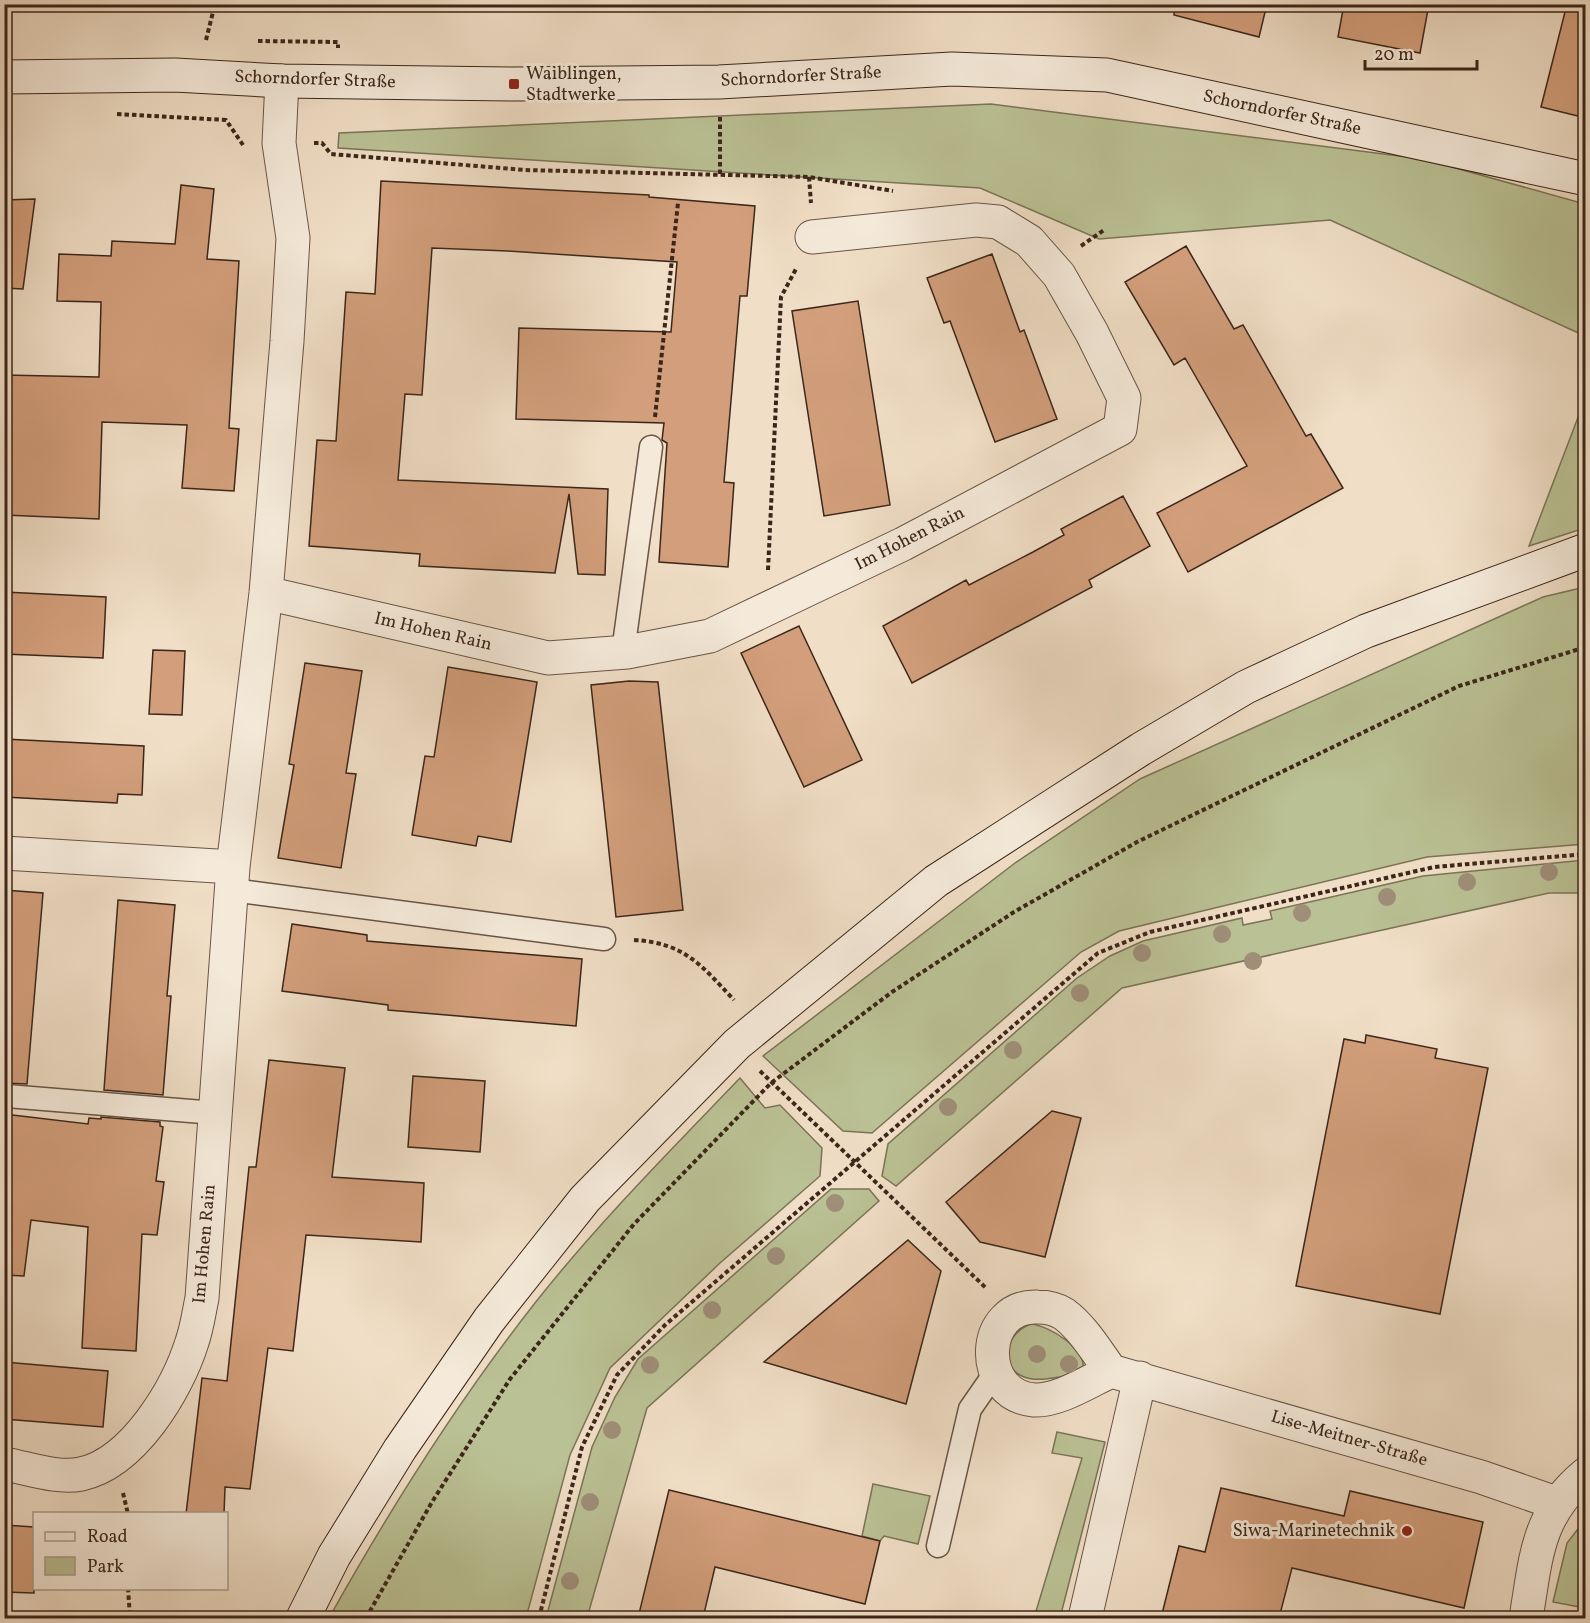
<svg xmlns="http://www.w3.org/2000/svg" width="1590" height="1623" font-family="Vollkorn,serif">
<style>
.green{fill:#bac194;stroke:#7b7457;stroke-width:1.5}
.building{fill:#d29e7b;stroke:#3c261a;stroke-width:1.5}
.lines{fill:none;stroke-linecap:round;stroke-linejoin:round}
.lane-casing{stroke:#695445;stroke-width:25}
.street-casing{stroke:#695445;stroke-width:35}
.secondary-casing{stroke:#3c261a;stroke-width:35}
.path{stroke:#3c261a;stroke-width:4;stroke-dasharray:4.5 3;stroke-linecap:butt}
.lane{stroke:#f5eada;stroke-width:22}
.street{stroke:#f5eada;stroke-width:33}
.secondary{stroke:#f5eada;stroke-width:33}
.tree{fill:#9f8e78}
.poi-dot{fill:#8f2418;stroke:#f5eada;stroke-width:2}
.labels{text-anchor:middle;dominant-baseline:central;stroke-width:6;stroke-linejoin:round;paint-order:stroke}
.poi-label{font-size:18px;fill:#3c261a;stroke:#f5eada;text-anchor:start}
.street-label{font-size:18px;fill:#3c261a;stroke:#f5eada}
</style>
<rect width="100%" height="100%" fill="#f0dec6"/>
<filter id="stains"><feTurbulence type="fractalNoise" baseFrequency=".00333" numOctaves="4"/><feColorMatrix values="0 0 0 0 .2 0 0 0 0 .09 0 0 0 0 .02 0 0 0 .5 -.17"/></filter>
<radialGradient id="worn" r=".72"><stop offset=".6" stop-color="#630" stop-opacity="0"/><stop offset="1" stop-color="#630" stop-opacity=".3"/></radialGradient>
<path class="green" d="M 991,104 L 1423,159 L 1585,204 L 1585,336 L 1330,220 L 1099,239 L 980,188 L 338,148 L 339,133 Z
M 1585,399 L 1585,528 L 1529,546 Z
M 1585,587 L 1585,844 L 1427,857 L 1119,931 L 1081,952 L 872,1133 L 843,1131 L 763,1056 L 1015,863 L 1140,779 L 1543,597 Z
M 1585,860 L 1585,893 L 1549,893 L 1122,988 L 896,1186 L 882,1176 L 888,1144 L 1077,978 L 1110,956 L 1143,941 L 1242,918 L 1243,925 L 1272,919 L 1270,911 L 1423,876 Z
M 740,1078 L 765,1108 L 780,1105 L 822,1148 L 820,1176 L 720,1263 L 610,1368 L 570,1455 L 526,1618 L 329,1618 C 390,1509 457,1402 535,1303 C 598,1223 670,1151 740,1078 Z
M 831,1189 L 869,1189 L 879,1201 L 647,1408 L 587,1618 L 546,1618 L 592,1447 L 615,1397 L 638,1359 Z
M 1031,1324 C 1050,1326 1087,1349 1083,1370 L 1076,1374 C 1061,1376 1039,1383 1024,1377 C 996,1366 1007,1332 1031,1324 Z
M 1057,1432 L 1105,1442 L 1060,1618 L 1034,1618 L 1082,1458 L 1052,1453 Z
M 873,1484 L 930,1496 L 918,1544 L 884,1536 L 880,1541 L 862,1536 Z
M 1585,1520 L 1585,1608 L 1553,1602 L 1567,1543 Z"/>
<path class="building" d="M 1175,4 L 1267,4 L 1259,37 L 1174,15 Z
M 1344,4 L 1429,4 L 1420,53 L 1338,37 Z
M 1567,4 L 1586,4 L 1586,118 L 1541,107 Z
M 381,181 L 649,195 L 649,197 L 755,206 L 747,296 L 740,296 L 724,482 L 734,483 L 728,567 L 659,562 L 667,443 L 662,440 L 664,423 L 516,419 L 519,328 L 671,332 L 677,262 L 508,251 L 432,248 L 422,395 L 405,394 L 398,480 L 608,489 L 605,575 L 578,574 L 569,494 L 555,573 L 419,566 L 420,554 L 309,546 L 317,440 L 336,441 L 346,292 L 375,294 Z
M 181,185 L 214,189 L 207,259 L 239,261 L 229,428 L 239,429 L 234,491 L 182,488 L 187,425 L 102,422 L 99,519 L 4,515 L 4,375 L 99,377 L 101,302 L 57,301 L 59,254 L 111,256 L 112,241 L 175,244 Z
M 35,199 L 23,289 L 4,288 L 4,200 Z
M 1186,246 L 1234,329 L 1243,325 L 1306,436 L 1311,434 L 1343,488 L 1188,572 L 1157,513 L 1247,466 L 1185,358 L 1174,365 L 1125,282 Z
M 992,254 L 1020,332 L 1024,330 L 1057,419 L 995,442 L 950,321 L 944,323 L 927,278 Z
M 858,301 L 890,505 L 824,516 L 792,311 Z
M 1123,496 L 1150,546 L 1089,580 L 1092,587 L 912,683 L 883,626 L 966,580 L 969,585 L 1033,552 L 1064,535 L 1061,529 Z
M 4,592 L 106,597 L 103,658 L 4,654 Z
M 799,626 L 862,760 L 804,787 L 741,653 Z
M 153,650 L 185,651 L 182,715 L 149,714 Z
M 305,663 L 362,671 L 346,773 L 356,774 L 341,868 L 278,858 L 294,765 L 289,764 Z
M 448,667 L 537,682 L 511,842 L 478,836 L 476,846 L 412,835 L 425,756 L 434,757 Z
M 629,681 L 658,682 L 683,910 L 616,917 L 591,685 Z
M 4,739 L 144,746 L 142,795 L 118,794 L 117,803 L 4,797 Z
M 4,890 L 43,893 L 27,1084 L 4,1083 Z
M 118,900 L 175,905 L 167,996 L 171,996 L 163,1095 L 104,1090 Z
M 292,924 L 367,935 L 367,941 L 582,959 L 576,1026 L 388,1010 L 388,1005 L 282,991 Z
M 1366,1035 L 1437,1049 L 1435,1058 L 1488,1068 L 1440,1314 L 1296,1286 L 1344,1039 L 1365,1043 Z
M 269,1060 L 345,1068 L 332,1177 L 424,1183 L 421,1242 L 306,1235 L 293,1351 L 268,1348 L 250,1489 L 225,1487 L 224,1514 L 186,1514 L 202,1378 L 227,1381 L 249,1167 L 256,1167 Z
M 413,1076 L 485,1081 L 480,1152 L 408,1147 Z
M 1052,1111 L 1081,1118 L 1045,1257 L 980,1242 L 946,1202 Z
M 4,1114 L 88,1124 L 89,1118 L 101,1119 L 101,1117 L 160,1122 L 160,1126 L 163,1127 L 156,1181 L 164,1182 L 157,1235 L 142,1234 L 136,1351 L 82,1348 L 88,1227 L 31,1220 L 24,1276 L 4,1275 Z
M 908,1240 L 941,1271 L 906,1404 L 764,1362 Z
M 4,1362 L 108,1371 L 103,1427 L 4,1419 Z
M 1221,1488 L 1344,1516 L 1350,1491 L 1483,1522 L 1464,1608 L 1292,1568 L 1279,1618 L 1161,1618 L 1179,1546 L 1205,1552 Z
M 669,1490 L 880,1541 L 865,1604 L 715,1567 L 703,1618 L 638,1618 Z
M 4,1525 L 34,1527 L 34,1593 L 4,1592 Z"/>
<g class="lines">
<defs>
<path id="lane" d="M 623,652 L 651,447
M 232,890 L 604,939
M 7,1096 L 215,1113
M 938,1546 L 970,1409 L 995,1373"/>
<path id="street" d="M 266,593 L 548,658 L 627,652 L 710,636 L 903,544 L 1120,429 L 1124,398 L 1092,333 L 1059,275 L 1029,241 L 998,222 L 976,220 L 812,237
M 4,853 L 233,867
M 1111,1371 C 1089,1381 1059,1401 1034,1400 C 976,1395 980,1304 1038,1307 C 1047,1307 1056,1309 1064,1314 C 1083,1328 1097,1352 1111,1371 L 1481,1477 L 1556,1503
M 4,1464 C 28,1468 57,1479 81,1474 C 133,1463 177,1390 192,1342 C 197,1328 199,1312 202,1298 L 233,867 L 266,593 L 287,341 L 293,238 L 279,143 L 282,81
M 1085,1618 L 1140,1378
M 1526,1618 C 1536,1559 1536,1515 1586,1474"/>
<path id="secondary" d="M 4,77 L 175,75 L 282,81 L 514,84 L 719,82 L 952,69 L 1107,75 L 1586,179
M 303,1618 L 334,1556 L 400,1449 L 489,1320 L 585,1199 L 737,1044 L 936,881 L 1141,749 L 1246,687 L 1366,631 L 1586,550"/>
</defs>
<use href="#lane" class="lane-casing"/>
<use href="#street" class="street-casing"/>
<use href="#secondary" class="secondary-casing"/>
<path class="path" d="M 206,40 L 215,4
M 258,41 L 338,42 L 338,48
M 117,114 L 226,120 L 243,145
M 720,117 L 720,174
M 314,143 L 322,143 L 331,154 L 525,170 L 809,177 L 893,191
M 809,177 L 811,203
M 1081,246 L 1104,230
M 655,417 L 678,203
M 768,570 L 781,297 L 797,267
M 634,940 C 685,943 701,965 734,1000
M 760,1071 L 986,1288
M 123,1493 L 128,1514
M 128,1588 L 130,1618
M 366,1618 L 432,1502 L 510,1379 L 634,1224 L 771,1083 L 892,992 L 1014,912 L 1137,842 L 1459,686 L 1586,647
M 539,1618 L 582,1447 L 617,1375 L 665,1325 L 1098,953 L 1150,932 L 1434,867 L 1586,854"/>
<use href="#lane" class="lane"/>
<use href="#street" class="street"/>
<use href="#secondary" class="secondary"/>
</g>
<g class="tree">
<circle cx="1549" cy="872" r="9"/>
<circle cx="1467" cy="882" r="9"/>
<circle cx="1387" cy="897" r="9"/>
<circle cx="1302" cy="913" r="9"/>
<circle cx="1222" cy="934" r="9"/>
<circle cx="1142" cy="953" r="9"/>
<circle cx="1253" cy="961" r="9"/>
<circle cx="1080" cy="993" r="9"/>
<circle cx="1013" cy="1050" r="9"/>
<circle cx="948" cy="1107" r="9"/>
<circle cx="835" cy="1203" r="9"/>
<circle cx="776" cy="1256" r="9"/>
<circle cx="712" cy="1310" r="9"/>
<circle cx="1037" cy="1354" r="9"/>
<circle cx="1069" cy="1364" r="9"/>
<circle cx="650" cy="1365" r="9"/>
<circle cx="612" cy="1430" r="9"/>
<circle cx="590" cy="1502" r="9"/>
<circle cx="570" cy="1581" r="9"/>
</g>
<g class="poi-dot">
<rect x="508" y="78" width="12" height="12" rx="3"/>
<circle cx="1407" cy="1531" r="6"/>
</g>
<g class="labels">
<g class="poi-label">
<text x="526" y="74">Waiblingen,<tspan x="526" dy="21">Stadtwerke</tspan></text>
<text x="1395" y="1531" text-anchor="end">Siwa-Marinetechnik</text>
</g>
<g class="street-label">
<text transform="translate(801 77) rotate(-3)">Schorndorfer Straße</text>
<text transform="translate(315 80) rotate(2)">Schorndorfer Straße</text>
<text transform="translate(1282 113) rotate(12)">Schorndorfer Straße</text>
<text transform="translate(910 539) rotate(-27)">Im Hohen Rain</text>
<text transform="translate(433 632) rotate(13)">Im Hohen Rain</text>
<text transform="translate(205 1244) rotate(-85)">Im Hohen Rain</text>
<text transform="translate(1349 1439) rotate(16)">Lise-Meitner-Straße</text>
</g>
</g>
<rect width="1590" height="1623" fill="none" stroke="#f0dec6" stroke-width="24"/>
<rect x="6" y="6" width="1578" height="1611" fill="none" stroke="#3c261a" stroke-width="3"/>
<rect x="12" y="12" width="1566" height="1599" fill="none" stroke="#3c261a" stroke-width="1.5"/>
<rect x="33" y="1512" width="195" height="78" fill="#f5eada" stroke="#ab9c8d" stroke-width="1.5"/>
<rect x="45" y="1532" width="30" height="9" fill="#f5eada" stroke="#ab9c8d" stroke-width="1.5"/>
<text x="87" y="1542" font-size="18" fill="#3c261a">Road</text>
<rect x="45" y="1557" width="30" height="18" fill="#bac194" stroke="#ab9c8d" stroke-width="1.5"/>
<text x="87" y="1572" font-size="18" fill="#3c261a">Park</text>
<path d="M1365 60v9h112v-9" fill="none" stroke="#3c261a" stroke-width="3"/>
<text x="1374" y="60" font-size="18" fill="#3c261a" stroke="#f5eada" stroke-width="4.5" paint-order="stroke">20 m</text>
<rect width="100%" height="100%" filter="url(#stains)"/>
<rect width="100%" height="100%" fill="url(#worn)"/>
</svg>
